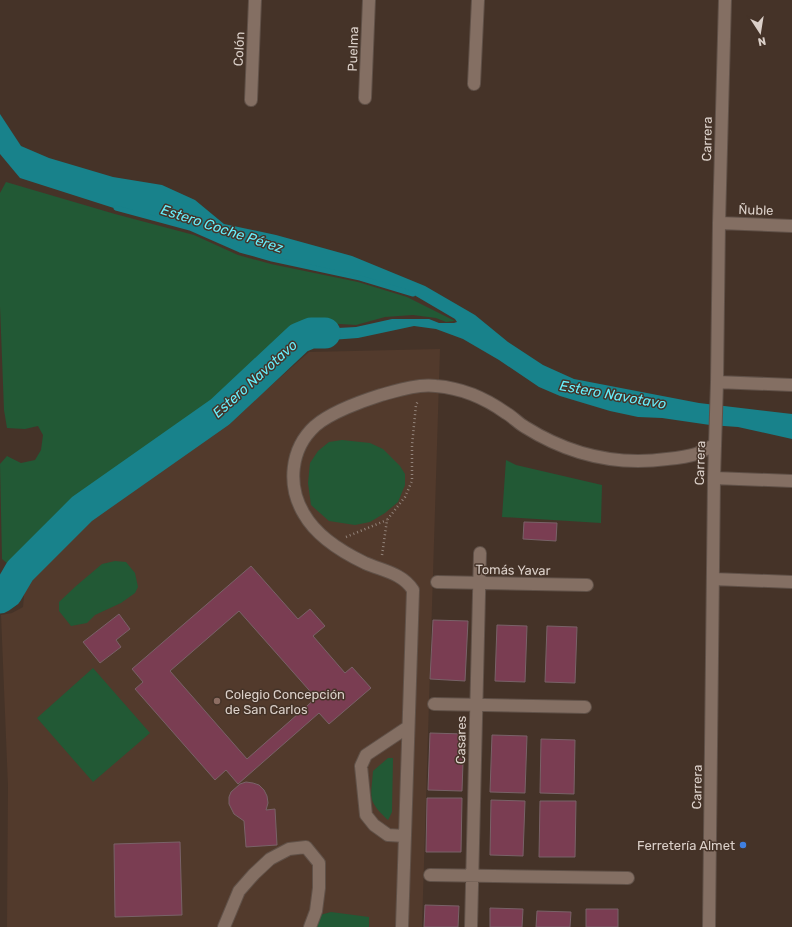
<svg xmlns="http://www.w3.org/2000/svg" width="792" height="927" font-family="Rubik,sans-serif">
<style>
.built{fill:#523a2c}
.green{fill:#225935}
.water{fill:#18828b}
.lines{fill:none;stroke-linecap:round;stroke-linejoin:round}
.stream{stroke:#18828b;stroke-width:5}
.river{stroke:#18828b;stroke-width:31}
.building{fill:#7a3d52;stroke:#796268;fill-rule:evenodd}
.minor-casing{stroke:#605148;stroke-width:14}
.path{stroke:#93847b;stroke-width:2.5;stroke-dasharray:1 3;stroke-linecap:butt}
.minor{stroke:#846f63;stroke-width:12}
.education-dot{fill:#8d6e63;stroke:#453328;stroke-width:1.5}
.shop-dot{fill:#3f7fe0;stroke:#453328;stroke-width:1.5}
.labels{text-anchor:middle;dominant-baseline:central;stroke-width:3;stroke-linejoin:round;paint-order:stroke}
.street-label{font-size:13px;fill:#dbd0c9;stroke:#453328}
.poi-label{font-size:13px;fill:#dbd0c9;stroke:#453328;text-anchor:start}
.water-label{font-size:14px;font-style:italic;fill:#67effc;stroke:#453328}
</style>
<rect width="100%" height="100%" fill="#453328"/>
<path class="built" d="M 440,349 L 422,927 L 7,927 L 8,786 L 1,615 L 12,613 L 23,607 L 25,585 L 92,516 L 233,419 L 309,352 Z"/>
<path class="green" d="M 6,182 L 115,214 L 194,235 L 238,255 L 271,264 L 358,282 L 407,297 L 455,321 L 446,322 L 436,318 L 413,315 L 385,317 L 356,325 L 324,323 L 304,324 L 287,333 L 209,404 L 73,500 L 9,565 L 2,559 L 0,464 L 7,456 L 21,463 L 35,460 L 41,450 L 43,435 L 38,426 L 25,429 L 7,428 L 4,410 L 0,306 L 0,193 Z
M 342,440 L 370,443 L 383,449 L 400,466 L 405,474 L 405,485 L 398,502 L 385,513 L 370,522 L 355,525 L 329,521 L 311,505 L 308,483 L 310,463 L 318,451 L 329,442 Z
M 506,460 L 516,465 L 602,485 L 601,523 L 502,517 Z
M 115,561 L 126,562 L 135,573 L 138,587 L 135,593 L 121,603 L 95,615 L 87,623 L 71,626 L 59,611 L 59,602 L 76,586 L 102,564 Z
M 93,668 L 150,733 L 93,782 L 37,718 Z
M 388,758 L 393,758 L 392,812 L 388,820 C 367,800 371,799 373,771 Z
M 331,912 L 369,917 L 369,927 L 306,927 L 309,918 Z"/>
<path class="water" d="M 0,114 L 21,146 L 49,158 L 113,177 L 162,185 L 195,200 L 224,224 L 276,235 L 352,256 L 425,286 L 475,315 L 508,342 L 543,365 L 574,379 L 699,403 L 792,414 L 792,439 L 738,427 L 710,425 L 662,418 L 638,417 L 610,411 L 560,396 L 539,387 L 499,360 L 463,339 L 436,329 L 414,326 L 358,338 L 317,341 L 303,347 L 294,355 L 288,348 L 293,337 L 307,331 L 319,329 L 356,327 L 392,319 L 429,319 L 439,323 L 454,323 L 457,322 L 455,319 L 409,292 L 360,278 L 272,259 L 240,250 L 190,228 L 155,218 L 120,210 L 20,178 L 0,154 Z"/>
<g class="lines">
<path class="stream" d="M 116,208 L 190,228 L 240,250 L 272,259 L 360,278 L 413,294"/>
<path class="river" d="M 0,598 L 7,593 L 20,571 L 82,509 L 220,412 L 299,338 L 311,333 L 325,333"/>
</g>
<path class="building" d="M 524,522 L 557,523 L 556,541 L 523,539 Z
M 251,566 L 298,619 L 310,609 L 325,626 L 313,636 L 345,673 L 352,667 L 371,688 L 329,724 L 319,713 L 238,784 L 226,770 L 215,780 L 135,689 L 143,682 L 132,669 ZM 239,611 L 316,698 L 247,759 L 170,671 Z
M 119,614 L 130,629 L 116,640 L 121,647 L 100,663 L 83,642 Z
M 433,620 L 468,621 L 465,681 L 430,679 Z
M 497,625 L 527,626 L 525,682 L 495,681 Z
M 547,626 L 577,627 L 575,683 L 545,682 Z
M 430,733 L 464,734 L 462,791 L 428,790 Z
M 492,735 L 527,736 L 525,793 L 490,792 Z
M 541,739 L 575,740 L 574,794 L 540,793 Z
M 246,782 L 253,783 L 259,785 L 264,790 L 267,796 L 268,803 L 266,810 L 275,809 L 277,845 L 246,847 L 244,821 L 234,814 L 229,804 L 229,797 L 231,792 L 240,784 Z
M 427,798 L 462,798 L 461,852 L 426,852 Z
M 491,800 L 525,801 L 523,856 L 490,855 Z
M 540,801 L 576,801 L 575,857 L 539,857 Z
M 180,842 L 182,915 L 115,917 L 114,844 Z
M 425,905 L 459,906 L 458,927 L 424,927 Z
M 490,908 L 523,909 L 522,927 L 490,927 Z
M 586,909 L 618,909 L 618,927 L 586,927 Z
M 537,911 L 571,912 L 570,927 L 536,927 Z"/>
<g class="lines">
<defs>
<path id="minor" d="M 474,84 L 478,0
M 365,98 L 369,0
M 251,100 L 255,0
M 719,223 L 792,226
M 717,382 L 792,385
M 714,478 L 792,481
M 713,579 L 792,582
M 437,582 L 587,585
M 434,704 L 585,707
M 405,836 L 388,835 L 374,825 L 366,815 L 361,766 L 366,755 L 408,727
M 430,875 L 628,878
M 224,927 L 239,891 L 254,874 L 270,859 L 289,849 L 306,847 L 319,863 L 319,888 L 316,911 L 310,927
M 402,927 L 413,590 C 402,573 383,571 365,563 C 342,552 317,537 304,514 C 287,486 290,449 315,426 C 330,413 362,401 381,395 C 399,390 417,384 436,386 C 461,388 485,398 506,413 C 513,417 518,423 525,427 C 568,454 616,466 667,459 C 677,458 687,457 696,454 C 703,451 708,448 714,445
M 471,927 L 480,553
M 709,927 L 714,478 L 717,382 L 719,223 L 725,0"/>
</defs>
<use href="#minor" class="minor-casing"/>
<path class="path" d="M 346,537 L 387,520
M 382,555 L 387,520 L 405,497 L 412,481 L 412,445 L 416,405 L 418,401"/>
<use href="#minor" class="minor"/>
</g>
<circle class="education-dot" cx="217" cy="701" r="4"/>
<circle class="shop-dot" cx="743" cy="845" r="4"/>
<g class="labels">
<g class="street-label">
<text transform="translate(239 49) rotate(-87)">Colón</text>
<text transform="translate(353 49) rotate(-88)">Puelma</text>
<text transform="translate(707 139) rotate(-89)">Carrera</text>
<text transform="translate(756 210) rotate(2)">Ñuble</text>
<text transform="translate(700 463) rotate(-88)">Carrera</text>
<text transform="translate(513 570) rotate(1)">Tomás Yavar</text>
<text transform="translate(461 740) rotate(-89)">Casares</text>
<text transform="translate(697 787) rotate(-89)">Carrera</text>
</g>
<g class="poi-label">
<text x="225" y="694">Colegio Concepción<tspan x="225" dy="15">de San Carlos</tspan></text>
<text x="735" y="845" text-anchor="end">Ferretería Almet</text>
</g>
<g class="water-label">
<text transform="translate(222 229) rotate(18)">Estero Coche Pérez</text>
<text transform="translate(255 379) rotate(-42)">Estero Navotavo</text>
<text transform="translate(613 395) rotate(10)">Estero Navotavo</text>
</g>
</g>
<g transform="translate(760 32) rotate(168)" stroke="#453328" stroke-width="3" paint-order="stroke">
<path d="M0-3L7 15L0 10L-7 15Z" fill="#dbd0c9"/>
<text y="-6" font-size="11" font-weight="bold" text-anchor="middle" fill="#dbd0c9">N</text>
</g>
</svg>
